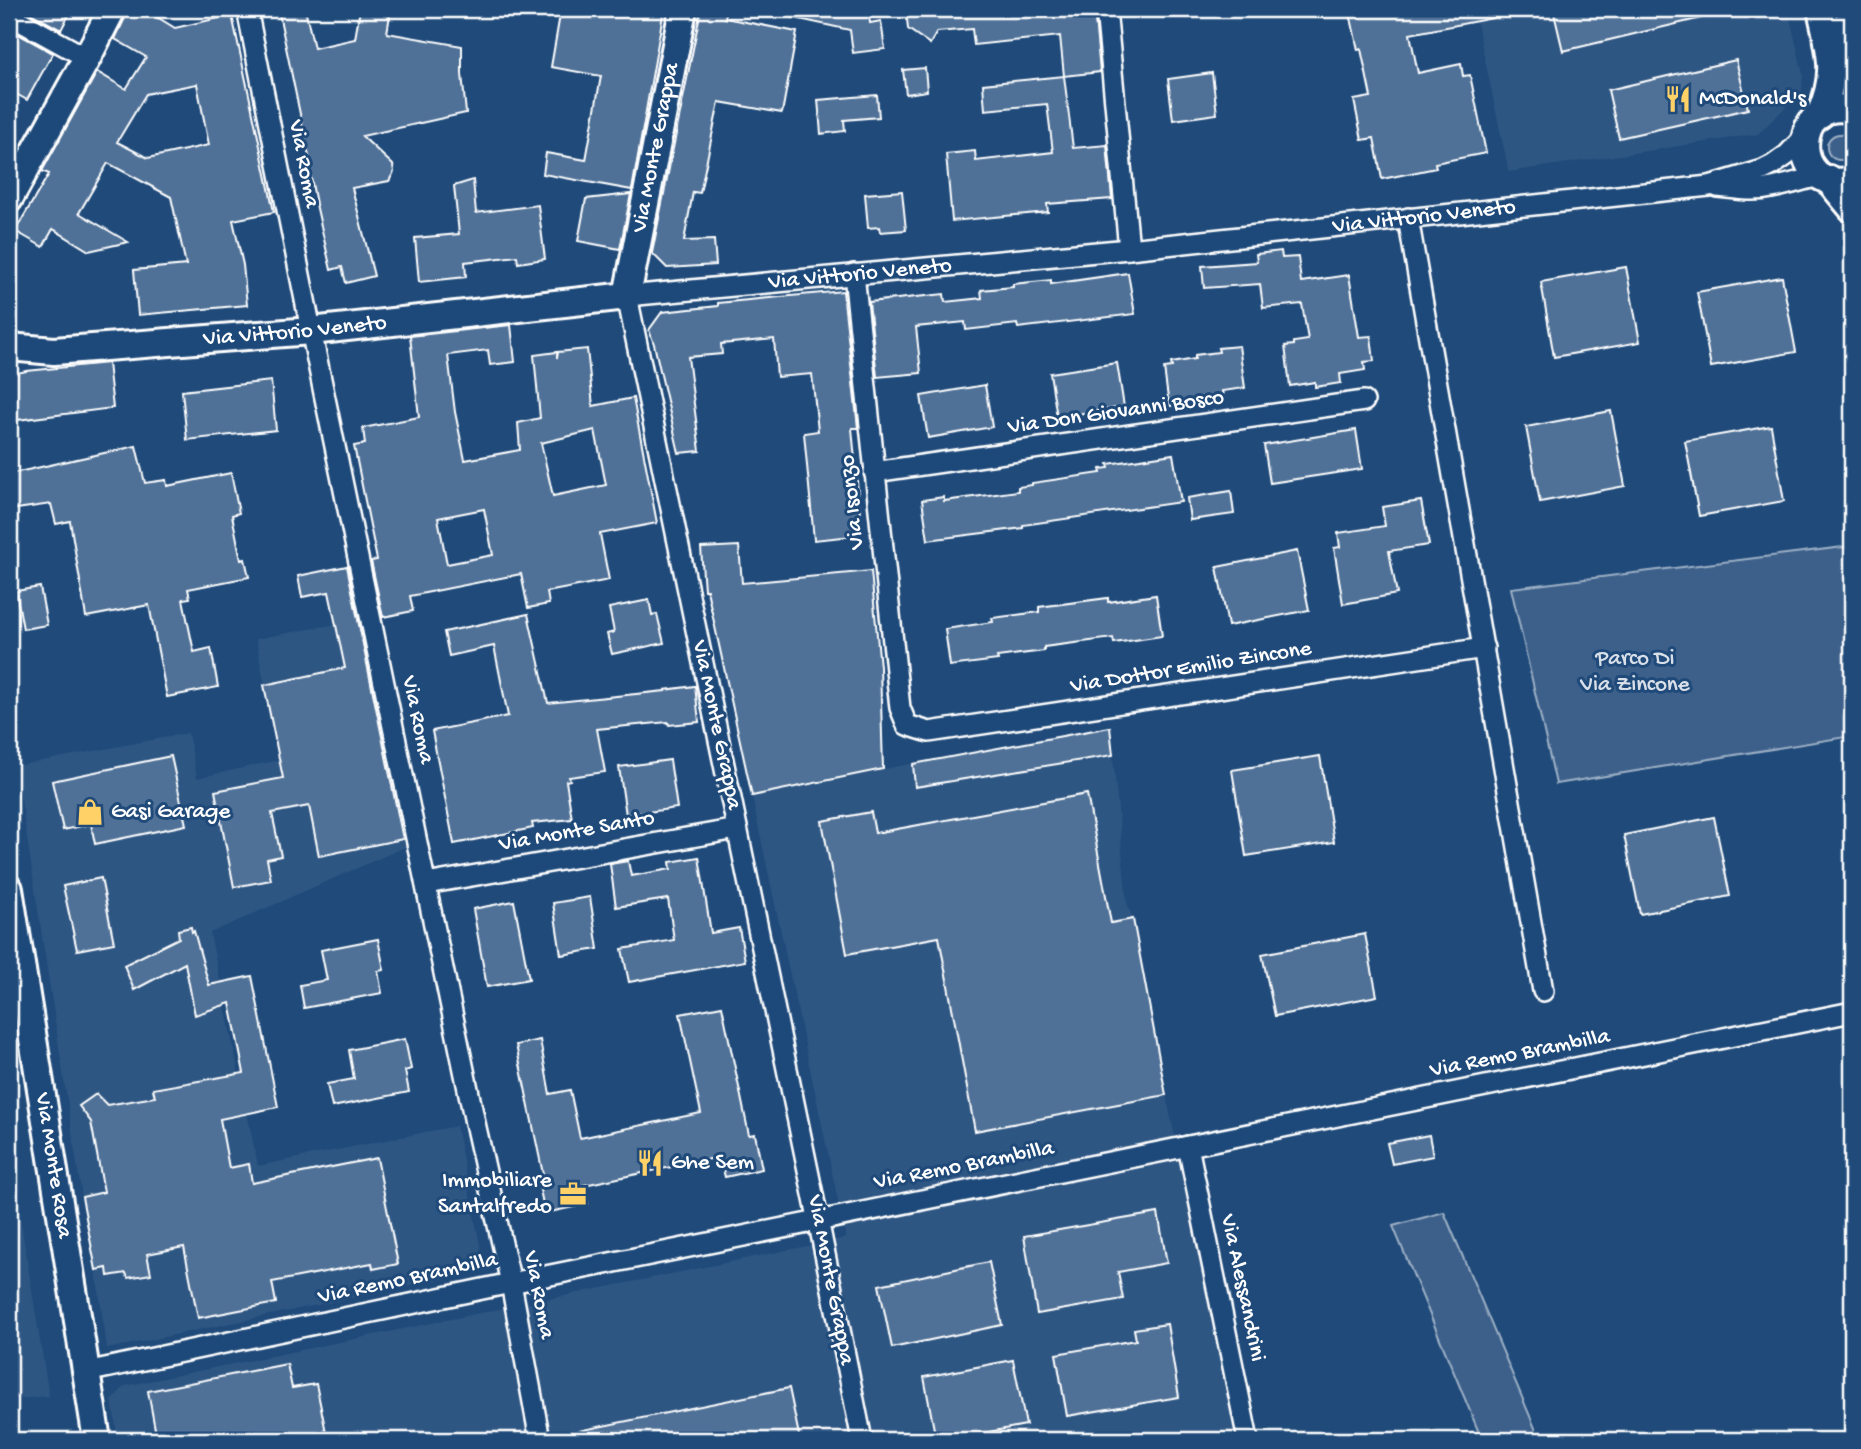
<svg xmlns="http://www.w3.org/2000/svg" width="1861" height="1449" font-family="'Gochi Hand',sans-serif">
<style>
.built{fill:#2e5683}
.green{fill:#3c618b;stroke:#9eb0c5;stroke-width:2}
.building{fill:#507197;stroke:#fff;stroke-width:2;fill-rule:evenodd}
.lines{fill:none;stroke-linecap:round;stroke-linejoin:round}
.street-casing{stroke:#fff;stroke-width:24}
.secondary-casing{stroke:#fff;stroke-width:32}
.street{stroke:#1f4a7a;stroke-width:19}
.secondary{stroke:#1f4a7a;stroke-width:26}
.labels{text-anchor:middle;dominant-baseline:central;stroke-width:6;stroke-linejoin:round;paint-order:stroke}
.poi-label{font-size:23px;fill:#fff;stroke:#1f4a7a;text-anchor:start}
.street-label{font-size:23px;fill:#fff;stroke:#1f4a7a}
.park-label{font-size:23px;fill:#d8dfe8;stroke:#1f4a7a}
</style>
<rect width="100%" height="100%" fill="#1f4a7a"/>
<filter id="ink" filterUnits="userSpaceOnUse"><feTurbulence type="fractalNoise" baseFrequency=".0143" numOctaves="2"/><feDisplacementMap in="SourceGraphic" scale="14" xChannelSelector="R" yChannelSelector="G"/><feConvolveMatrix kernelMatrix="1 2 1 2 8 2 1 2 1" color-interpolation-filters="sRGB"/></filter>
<g filter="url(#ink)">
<path class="built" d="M 1474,9 L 1788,9 L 1803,74 L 1802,91 L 1758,134 L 1509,172 Z
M 871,571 L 880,667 L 884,769 L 1110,727 L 1127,903 L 1133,919 L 1166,1095 L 1240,1440 L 118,1440 L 112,1400 L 125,1386 L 846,1238 L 716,627 L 768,620 L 762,581 Z
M 358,620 L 405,847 L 210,933 L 258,1166 L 456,1126 L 485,1270 L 107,1349 L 96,1270 L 82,1197 L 16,766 L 188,733 L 197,778 L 279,760 L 256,639 Z
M 12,1167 L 49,1396 L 9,1400 L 9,1168 Z"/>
<path class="green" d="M1827 147a13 13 0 1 1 26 0a13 13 0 1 1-26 0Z
M 1852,546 L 1852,736 L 1556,784 L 1511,588 Z
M 1444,1212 L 1540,1440 L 1482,1440 L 1393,1226 Z"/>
<path class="building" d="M 23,9 L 72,9 L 61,30 Z
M 128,9 L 144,9 L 175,28 L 232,15 L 274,212 L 233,220 L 243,265 L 247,305 L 138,315 L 134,270 L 186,265 L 171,197 L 108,163 L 79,213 L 128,242 L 89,251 L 53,229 L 43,247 L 15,231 L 49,174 L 42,171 L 97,72 L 126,89 L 146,57 L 115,39 L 126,16 ZM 197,84 L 209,145 L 148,158 L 117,142 L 146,94 Z
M 278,9 L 305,9 L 314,48 L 355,39 L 360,9 L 391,9 L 387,33 L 462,46 L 462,74 L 466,113 L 362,136 L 393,165 L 394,172 L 389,181 L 352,188 L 374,276 L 346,283 L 342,267 L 331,270 L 316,204 L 307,157 L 309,157 Z
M 561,9 L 664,9 L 632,190 L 543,174 L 546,153 L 586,160 L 601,76 L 551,67 Z
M 701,9 L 727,9 L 725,18 L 797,32 L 782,113 L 719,102 L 700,193 L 693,192 L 684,241 L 714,240 L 716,265 L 667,268 L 652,253 Z
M 791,9 L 868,9 L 870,23 L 881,21 L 885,49 L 853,53 L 850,30 L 790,17 Z
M 906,9 L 1094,9 L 1100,72 L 1064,76 L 1060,36 L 974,45 L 972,29 L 937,32 L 930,44 L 908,29 Z
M 1349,9 L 1492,9 L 1493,18 L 1410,34 L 1418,73 L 1461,64 L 1463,76 L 1470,75 L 1486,153 L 1435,163 L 1436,168 L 1382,179 L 1374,138 L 1362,140 L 1354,100 L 1371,97 L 1361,49 L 1358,50 Z
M 1553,9 L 1709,9 L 1710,16 L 1563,51 Z
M 11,30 L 53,53 L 27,100 L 9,90 L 9,34 Z
M 1736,60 L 1748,109 L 1619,138 L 1608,90 Z
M 925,68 L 927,91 L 906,94 L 903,70 Z
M 1212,73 L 1217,114 L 1173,120 L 1168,79 Z
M 1064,76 L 1073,148 L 1107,145 L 1112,199 L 1047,204 L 1048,212 L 952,221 L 946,154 L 975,151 L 976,161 L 1053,152 L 1047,104 L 985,110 L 983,84 Z
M 877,95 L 879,117 L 844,120 L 845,131 L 821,134 L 818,100 Z
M 473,180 L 476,213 L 538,205 L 545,259 L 518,263 L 517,256 L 465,262 L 466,277 L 419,282 L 415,238 L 459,234 L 454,186 Z
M 902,191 L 906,230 L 880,232 L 879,227 L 868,228 L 865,194 Z
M 631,194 L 620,249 L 578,241 L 586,199 Z
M 1281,251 L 1282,258 L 1298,257 L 1301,282 L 1349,275 L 1359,337 L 1371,336 L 1374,361 L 1364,362 L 1365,370 L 1340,374 L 1341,383 L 1315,387 L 1315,382 L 1290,386 L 1285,346 L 1294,345 L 1294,342 L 1308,340 L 1302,304 L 1263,308 L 1260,284 L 1204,288 L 1202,266 L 1257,262 L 1256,254 Z
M 1626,267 L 1640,342 L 1554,357 L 1541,282 Z
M 1128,273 L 1135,314 L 1018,328 L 1017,324 L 966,330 L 965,322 L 916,327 L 921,373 L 877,377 L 869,302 L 944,294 L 945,302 L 982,298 L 981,290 L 1013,287 L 1013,284 L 1051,280 L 1051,284 Z
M 1782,277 L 1796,352 L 1711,367 L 1697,292 Z
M 843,291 L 858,428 L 852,428 L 862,535 L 814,540 L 804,433 L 818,431 L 812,374 L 777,377 L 774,339 L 721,344 L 722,354 L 688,357 L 700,451 L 679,453 L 654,344 L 649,330 L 662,312 L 718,306 L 718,303 Z
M 511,325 L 515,362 L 490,365 L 488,350 L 448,355 L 455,412 L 465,460 L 520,450 L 518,423 L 540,418 L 534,355 L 557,352 L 557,358 L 558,352 L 587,349 L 593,406 L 633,398 L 657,523 L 600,534 L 609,580 L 547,592 L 549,604 L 528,608 L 521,574 L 410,596 L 413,611 L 383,617 L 371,561 L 377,560 L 354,446 L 365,444 L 363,428 L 419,417 L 410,336 ZM 595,430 L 606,485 L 553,496 L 541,443 ZM 484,509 L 493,555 L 447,564 L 438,518 Z
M 1239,346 L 1245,388 L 1222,391 L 1223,395 L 1197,398 L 1197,402 L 1169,406 L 1164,368 L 1172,367 L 1171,363 L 1195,359 L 1195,355 L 1219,352 L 1218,348 Z
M 108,363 L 113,408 L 9,421 L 9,375 L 26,371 Z
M 1117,363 L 1124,407 L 1057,417 L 1050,373 Z
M 271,381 L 276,430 L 187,440 L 182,391 Z
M 985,385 L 992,427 L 928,438 L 921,396 Z
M 1611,411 L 1625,486 L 1540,502 L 1526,427 Z
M 1771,426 L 1784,501 L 1699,516 L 1685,441 Z
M 1356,430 L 1362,469 L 1270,483 L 1264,445 Z
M 136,446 L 145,483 L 166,480 L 167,486 L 231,473 L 239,513 L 232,515 L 241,560 L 245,559 L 249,577 L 188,589 L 190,598 L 183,599 L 194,652 L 211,648 L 218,687 L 167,697 L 149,605 L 86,617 L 70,521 L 56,524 L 51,504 L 9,510 L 9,474 Z
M 1173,454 L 1181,502 L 1023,525 L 1023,528 L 928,540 L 922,500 L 944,497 L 944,501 L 1018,491 L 1018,487 L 1032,485 L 1032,483 L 1101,473 L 1100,469 L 1109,468 L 1108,464 Z
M 1231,491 L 1234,514 L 1190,520 L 1187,498 Z
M 1421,501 L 1429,545 L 1389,551 L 1397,594 L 1343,604 L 1334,548 L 1340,547 L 1338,533 L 1385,526 L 1382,507 Z
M 739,546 L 742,583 L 871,571 L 880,667 L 883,769 L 752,796 L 707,590 L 704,590 L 701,548 Z
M 1297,551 L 1309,610 L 1228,626 L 1217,567 Z
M 347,566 L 403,839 L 319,856 L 309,806 L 272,813 L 281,856 L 267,859 L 271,880 L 234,887 L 215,791 L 283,778 L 264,685 L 345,668 L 329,592 L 302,597 L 298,576 Z
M 40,587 L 47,625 L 23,629 L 16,591 Z
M 1156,595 L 1162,636 L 1114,643 L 1113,638 L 1044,647 L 1044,651 L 997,657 L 998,660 L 950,666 L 945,629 L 993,622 L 992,618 L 1039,612 L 1039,607 L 1108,598 L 1108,602 Z
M 649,600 L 652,615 L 657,614 L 664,643 L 612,654 L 607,634 L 614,632 L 609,608 Z
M 528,614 L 548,703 L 665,691 L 665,690 L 695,686 L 699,722 L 669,725 L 668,722 L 597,729 L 605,772 L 569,777 L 570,780 L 566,781 L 572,819 L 532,823 L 533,828 L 454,844 L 432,731 L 508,716 L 494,646 L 449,656 L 444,632 Z
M 1110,727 L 1113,755 L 915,787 L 913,764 Z
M 171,756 L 186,825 L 95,844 L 91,824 L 63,830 L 52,781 Z
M 1320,756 L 1334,842 L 1246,856 L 1232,770 Z
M 670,760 L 677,808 L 626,815 L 619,767 Z
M 1087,794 L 1111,923 L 1133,919 L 1166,1095 L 975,1131 L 939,937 L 847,954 L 822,821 L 871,812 L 875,833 Z
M 1714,817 L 1730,896 L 1640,914 L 1624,835 Z
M 699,857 L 711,933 L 739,928 L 745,961 L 629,982 L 622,949 L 674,940 L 668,899 L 616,907 L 610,864 L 628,861 L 631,876 L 671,869 L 670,862 Z
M 101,878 L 114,943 L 77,950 L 63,886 Z
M 590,897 L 598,949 L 561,955 L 553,903 Z
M 514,901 L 529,979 L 487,987 L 473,909 Z
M 191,927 L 192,932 L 194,931 L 209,985 L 252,976 L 278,1107 L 220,1119 L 229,1168 L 249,1164 L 252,1183 L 377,1158 L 398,1264 L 373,1269 L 372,1263 L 272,1282 L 276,1303 L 198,1318 L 184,1247 L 147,1254 L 151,1274 L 128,1278 L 126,1273 L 108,1276 L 107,1268 L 96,1270 L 82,1197 L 104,1192 L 91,1122 L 79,1106 L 96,1094 L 107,1105 L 155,1097 L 153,1089 L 244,1073 L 230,1003 L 195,1015 L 185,963 L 134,990 L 124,965 L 179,938 L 178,930 Z
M 1365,934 L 1377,996 L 1275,1016 L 1262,954 Z
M 378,939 L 384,970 L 378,971 L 382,993 L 304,1008 L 300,985 L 327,980 L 321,950 Z
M 722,1006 L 749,1135 L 755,1134 L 762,1169 L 725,1177 L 720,1157 L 584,1185 L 588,1204 L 545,1213 L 537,1176 L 543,1174 L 516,1045 L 540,1040 L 550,1094 L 570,1090 L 580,1138 L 701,1113 L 680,1014 Z
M 405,1039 L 411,1069 L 405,1071 L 409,1092 L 332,1107 L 327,1084 L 354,1079 L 349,1050 Z
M 1429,1135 L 1433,1156 L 1392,1164 L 1387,1143 Z
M 1158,1213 L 1167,1263 L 1118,1272 L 1123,1299 L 1037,1314 L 1024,1236 Z
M 989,1262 L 1002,1325 L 892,1348 L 879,1285 Z
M 1167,1324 L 1179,1397 L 1067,1416 L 1056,1354 L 1136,1340 L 1134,1329 Z
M 1013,1360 L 1026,1425 L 946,1440 L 936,1440 L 924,1377 Z
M 287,1364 L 292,1388 L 316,1384 L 326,1432 L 301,1437 L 302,1440 L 157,1440 L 148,1391 Z
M 789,1388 L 800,1440 L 578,1440 L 578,1431 Z"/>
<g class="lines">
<defs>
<g id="street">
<path d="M 247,9 L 314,345 L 475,1123 L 511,1283 L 540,1440"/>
<path d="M 1106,9 L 1129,249"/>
<path d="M 9,15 L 87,58"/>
<path d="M 1717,187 C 1736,189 1754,192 1772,188 C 1789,185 1805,179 1821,176"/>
<path d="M 1408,218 L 1543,991"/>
<path d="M 854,274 L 900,708 L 907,725 L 929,732 L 1484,648"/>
<path d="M 874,472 L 1364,401"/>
<path d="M 426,884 L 737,829"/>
<path d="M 1188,1146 L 1248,1440"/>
<path d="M 86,1372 L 511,1283 L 1852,1012"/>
<path id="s1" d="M 862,1440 L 815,1204 L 627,296 L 1129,249 L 1709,186 L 1763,170 L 1773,165 L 1787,155 L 1806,135"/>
</g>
<g id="secondary">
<path d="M 1843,27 L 1852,69"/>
<path d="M 1852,110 C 1790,94 1789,196 1852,180"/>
<path d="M 1820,115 C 1839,71 1830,52 1821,9"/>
<path d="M 1828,179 L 1852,208"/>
<path d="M 9,199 L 87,58 L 112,9"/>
<path id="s2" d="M 9,347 L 54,351 L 311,331 L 627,296 L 683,9"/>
<path id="s3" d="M 9,889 L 97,1440"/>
</g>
</defs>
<use href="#street" class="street-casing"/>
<use href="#secondary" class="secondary-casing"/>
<use href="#street" class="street"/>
<use href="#secondary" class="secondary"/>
</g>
</g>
<defs>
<symbol id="restaurant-bare" viewBox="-9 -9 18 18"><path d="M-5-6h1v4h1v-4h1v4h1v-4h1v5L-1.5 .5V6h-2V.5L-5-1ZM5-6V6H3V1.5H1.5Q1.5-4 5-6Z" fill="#ffd166" stroke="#1f4a7a" stroke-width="2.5" paint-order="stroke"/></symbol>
<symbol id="shop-bare" viewBox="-9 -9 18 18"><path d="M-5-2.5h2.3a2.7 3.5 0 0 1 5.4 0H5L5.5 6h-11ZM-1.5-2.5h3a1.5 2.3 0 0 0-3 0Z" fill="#ffd166" stroke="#1f4a7a" stroke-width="2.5" paint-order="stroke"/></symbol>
<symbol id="office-bare" viewBox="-9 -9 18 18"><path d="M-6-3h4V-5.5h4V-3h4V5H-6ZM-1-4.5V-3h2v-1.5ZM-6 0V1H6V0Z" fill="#ffd166" stroke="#1f4a7a" stroke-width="2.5" paint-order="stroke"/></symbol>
</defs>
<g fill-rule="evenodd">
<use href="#restaurant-bare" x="1659" y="80" width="38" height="38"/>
<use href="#shop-bare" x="71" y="793" width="38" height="38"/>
<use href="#restaurant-bare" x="631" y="1144" width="38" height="38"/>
<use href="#office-bare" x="554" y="1175" width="38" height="38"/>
</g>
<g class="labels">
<g class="poi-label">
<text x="1699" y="99">McDonald's</text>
<text x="111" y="812">Gasi Garage</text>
<text x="671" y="1163">Ghe Sem</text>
<text x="552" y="1181" text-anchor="end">Immobiliare<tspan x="552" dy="26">Santalfredo</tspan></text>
</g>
<g class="street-label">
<text stroke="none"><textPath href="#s2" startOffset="772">Via Monte Grappa</textPath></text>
<text transform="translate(303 164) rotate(79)">Via Roma</text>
<text stroke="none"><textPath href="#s1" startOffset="1969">Via Vittorio Veneto</textPath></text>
<text stroke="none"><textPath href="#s1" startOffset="1402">Via Vittorio Veneto</textPath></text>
<text stroke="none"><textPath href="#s2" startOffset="287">Via Vittorio Veneto</textPath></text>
<text transform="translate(1116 413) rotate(-8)">Via Don Giovanni Bosco</text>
<text transform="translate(853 502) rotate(-96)">Via Isonzo</text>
<text transform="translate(1191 668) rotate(-9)">Via Dottor Emilio Zincone</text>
<text transform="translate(417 720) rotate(78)">Via Roma</text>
<text transform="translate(716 725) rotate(78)">Via Monte Grappa</text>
<text transform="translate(577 832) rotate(-10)">Via Monte Santo</text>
<text transform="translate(1520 1054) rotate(-11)">Via Remo Brambilla</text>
<text stroke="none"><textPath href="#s3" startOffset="280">Via Monte Rosa</textPath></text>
<text transform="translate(964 1166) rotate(-11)">Via Remo Brambilla</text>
<text transform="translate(408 1279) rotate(-12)">Via Remo Brambilla</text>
<text transform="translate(830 1280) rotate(79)">Via Monte Grappa</text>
<text transform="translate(1242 1288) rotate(78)">Via Alessandrini</text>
<text transform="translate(538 1295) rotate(79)">Via Roma</text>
</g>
<g class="park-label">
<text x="1635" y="659">Parco Di<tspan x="1635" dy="26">Via Zincone</tspan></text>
</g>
</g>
<rect width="1861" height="1449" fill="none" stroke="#1f4a7a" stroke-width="35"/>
<rect x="18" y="18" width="1826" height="1414" fill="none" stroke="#fff" stroke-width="2.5" filter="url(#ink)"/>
</svg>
